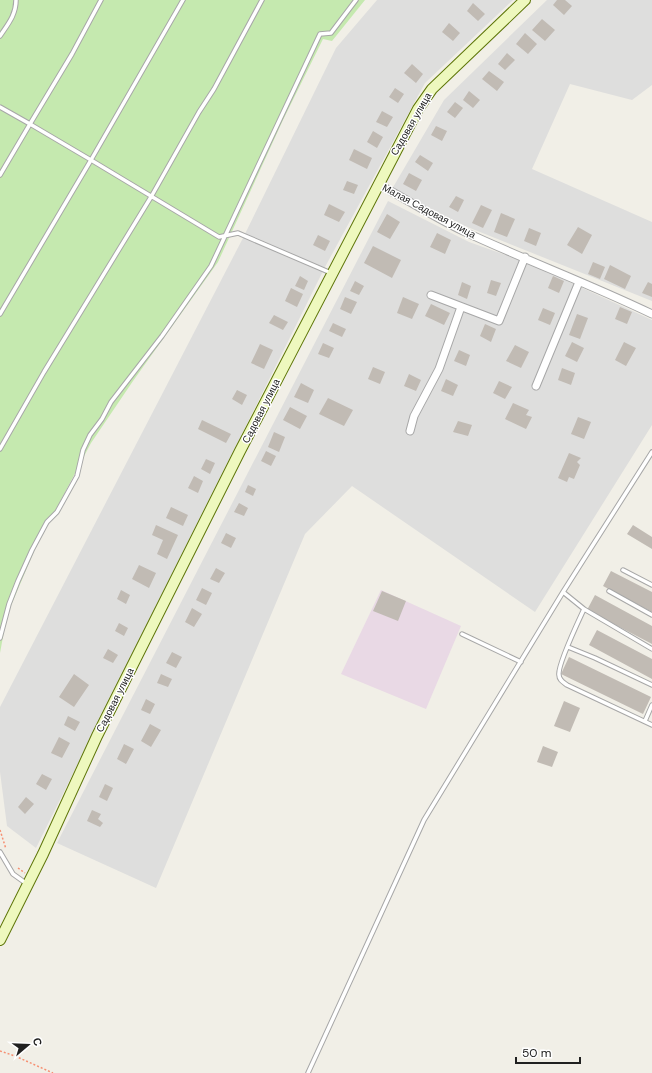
<svg xmlns="http://www.w3.org/2000/svg" width="652" height="1073" font-family="'DM Sans',sans-serif">
<style>
.residential{fill:#dededd}
.industrial{fill:#e9d9e5}
.grass{fill:#c5e9af}
.building{fill:#c1bbb4}
.lines{fill:none;stroke-linecap:round;stroke-linejoin:round}
.service-casing{stroke:#a7a7a7;stroke-width:5.5}
.minor-casing{stroke:#a7a7a7;stroke-width:9}
.secondary-casing{stroke:#5e7608;stroke-width:12}
.path{stroke:#f69073;stroke-width:1.5;stroke-dasharray:2 2;stroke-linecap:butt}
.service{stroke:#fff;stroke-width:3.5}
.minor{stroke:#fff;stroke-width:7}
.secondary{stroke:#eef8be;stroke-width:10}
.labels{text-anchor:middle;dominant-baseline:central;stroke-width:3;stroke-linejoin:round;paint-order:stroke}
.street-label{font-size:10px;fill:#202020;stroke:#fff}
</style>
<rect width="100%" height="100%" fill="#f1efe7"/>
<path class="residential" d="M 377,0 L 513,0 L 425,83 L 325,267 L 36,848 L 7,826 L 0,772 L 0,707 L 243,238 L 336,48 Z
M 547,0 L 652,0 L 652,85 L 632,100 L 570,84 L 532,169 L 652,222 L 652,301 L 465,226 L 392,189 L 444,100 Z
M 388,201 L 469,242 L 528,263 L 652,320 L 652,425 L 535,612 L 352,486 L 305,534 L 156,888 L 57,843 Z"/>
<path class="industrial" d="M 381,590 L 461,626 L 426,709 L 341,674 Z"/>
<path class="grass" d="M 0,0 L 365,0 L 332,41 L 323,39 L 283,120 L 218,262 L 133,381 L 91,443 L 35,549 L 7,615 L 0,653 Z"/>
<path class="building" d="M 557,0 L 565,0 L 572,6 L 564,15 L 553,5 Z
M 473,3 L 485,14 L 478,21 L 467,11 Z
M 542,19 L 555,30 L 545,41 L 532,30 Z
M 449,23 L 460,33 L 453,41 L 442,32 Z
M 525,33 L 537,44 L 528,54 L 516,44 Z
M 507,53 L 515,60 L 505,70 L 498,64 Z
M 412,64 L 423,74 L 416,83 L 404,73 Z
M 489,71 L 504,82 L 497,91 L 482,79 Z
M 395,88 L 404,94 L 398,103 L 389,97 Z
M 469,91 L 480,100 L 473,108 L 463,100 Z
M 455,102 L 463,108 L 455,118 L 447,112 Z
M 382,111 L 393,117 L 387,127 L 376,122 Z
M 436,126 L 447,131 L 442,141 L 431,135 Z
M 373,131 L 383,137 L 377,148 L 367,142 Z
M 354,149 L 372,158 L 367,169 L 349,160 Z
M 420,155 L 433,163 L 428,171 L 415,162 Z
M 409,173 L 422,180 L 416,191 L 403,184 Z
M 347,181 L 358,185 L 354,194 L 343,190 Z
M 456,196 L 464,200 L 458,212 L 449,207 Z
M 329,204 L 345,212 L 339,222 L 324,215 Z
M 481,205 L 492,210 L 483,228 L 472,223 Z
M 501,213 L 515,219 L 507,237 L 494,232 Z
M 387,214 L 400,222 L 390,239 L 377,232 Z
M 578,227 L 592,235 L 582,254 L 567,245 Z
M 529,228 L 541,233 L 536,246 L 524,241 Z
M 437,233 L 451,240 L 445,254 L 430,247 Z
M 318,235 L 330,241 L 325,251 L 313,245 Z
M 373,246 L 401,260 L 392,278 L 364,263 Z
M 593,262 L 605,267 L 600,279 L 588,274 Z
M 610,265 L 631,276 L 625,289 L 604,279 Z
M 300,276 L 308,281 L 304,290 L 295,286 Z
M 553,276 L 564,281 L 559,293 L 548,288 Z
M 491,280 L 501,283 L 496,296 L 487,293 Z
M 355,281 L 364,286 L 359,295 L 350,291 Z
M 462,282 L 471,286 L 467,299 L 458,295 Z
M 648,282 L 652,284 L 652,297 L 642,293 Z
M 291,288 L 303,294 L 297,307 L 285,301 Z
M 345,297 L 357,302 L 351,314 L 340,309 Z
M 403,297 L 419,304 L 412,319 L 397,313 Z
M 431,304 L 450,313 L 444,325 L 425,316 Z
M 620,307 L 632,312 L 627,324 L 615,319 Z
M 543,308 L 555,313 L 550,325 L 538,320 Z
M 577,314 L 588,318 L 580,339 L 569,335 Z
M 274,315 L 288,322 L 283,330 L 269,323 Z
M 333,323 L 346,329 L 342,337 L 329,331 Z
M 485,324 L 496,329 L 491,342 L 480,336 Z
M 572,342 L 584,348 L 577,362 L 565,356 Z
M 624,342 L 636,348 L 626,366 L 615,360 Z
M 323,343 L 334,348 L 329,358 L 318,354 Z
M 260,344 L 273,350 L 264,369 L 251,363 Z
M 515,345 L 529,352 L 521,368 L 506,361 Z
M 459,350 L 470,355 L 466,366 L 454,361 Z
M 373,367 L 385,372 L 380,384 L 368,379 Z
M 562,368 L 575,373 L 571,385 L 558,380 Z
M 409,374 L 421,380 L 416,391 L 404,386 Z
M 446,379 L 458,385 L 453,396 L 441,391 Z
M 499,381 L 512,387 L 505,399 L 493,393 Z
M 301,383 L 314,390 L 308,403 L 294,397 Z
M 237,390 L 247,395 L 242,405 L 232,399 Z
M 328,398 L 353,410 L 344,426 L 319,414 Z
M 513,403 L 529,410 L 526,415 L 532,417 L 526,429 L 505,419 Z
M 290,407 L 307,416 L 300,429 L 283,420 Z
M 578,417 L 591,422 L 584,439 L 571,434 Z
M 202,420 L 231,434 L 226,443 L 198,429 Z
M 458,421 L 472,425 L 468,436 L 453,432 Z
M 274,432 L 285,437 L 279,452 L 268,447 Z
M 266,451 L 276,456 L 271,466 L 261,461 Z
M 569,453 L 581,458 L 577,462 L 580,465 L 574,479 L 569,477 L 567,482 L 558,478 Z
M 206,459 L 215,463 L 210,474 L 201,469 Z
M 194,476 L 203,481 L 198,493 L 188,488 Z
M 248,485 L 256,489 L 253,496 L 245,492 Z
M 239,503 L 248,508 L 244,516 L 234,512 Z
M 171,507 L 188,515 L 183,526 L 166,518 Z
M 156,525 L 178,535 L 167,559 L 157,554 L 163,540 L 152,535 Z
M 633,525 L 652,537 L 652,549 L 627,534 Z
M 226,533 L 236,538 L 231,548 L 221,543 Z
M 139,565 L 156,573 L 149,588 L 132,579 Z
M 216,568 L 225,573 L 219,583 L 210,579 Z
M 611,571 L 652,592 L 652,612 L 603,586 Z
M 202,588 L 212,593 L 206,605 L 196,600 Z
M 121,590 L 130,595 L 126,604 L 117,599 Z
M 382,591 L 406,601 L 398,621 L 373,611 Z
M 595,595 L 652,626 L 652,644 L 587,610 Z
M 192,608 L 202,614 L 194,627 L 185,622 Z
M 119,623 L 128,628 L 124,636 L 115,631 Z
M 597,630 L 652,659 L 652,679 L 589,645 Z
M 108,649 L 118,655 L 113,663 L 103,658 Z
M 172,652 L 182,657 L 176,668 L 166,663 Z
M 569,657 L 651,697 L 643,714 L 561,674 Z
M 74,674 L 89,685 L 74,707 L 59,697 Z
M 161,674 L 172,679 L 168,687 L 157,683 Z
M 146,699 L 155,704 L 150,714 L 141,710 Z
M 564,701 L 580,708 L 570,732 L 554,726 Z
M 68,716 L 80,722 L 75,731 L 64,725 Z
M 150,724 L 161,730 L 151,747 L 141,741 Z
M 59,737 L 70,743 L 62,758 L 51,753 Z
M 124,744 L 134,749 L 126,764 L 117,759 Z
M 543,746 L 558,752 L 552,767 L 537,762 Z
M 42,774 L 52,779 L 46,790 L 36,784 Z
M 105,784 L 113,788 L 107,801 L 99,797 Z
M 26,797 L 34,804 L 25,814 L 18,807 Z
M 92,810 L 101,814 L 98,819 L 103,823 L 100,827 L 87,821 Z"/>
<g class="lines">
<defs>
<path id="service" d="M 183,0 L 91,160 L 219,237 L 238,233 L 331,273
M 0,36 C 8,24 16,15 16,0
M 0,107 L 30,124 L 0,175
M 0,314 L 91,160 L 30,124 L 72,54 L 101,0
M 0,449 L 44,372 L 151,197 L 199,112 L 214,89 L 262,0
M 623,570 L 652,585
M 609,591 L 652,615
M 563,592 L 584,609 L 652,649
M 584,609 C 579,620 557,666 559,675 C 559,680 563,682 567,685 L 652,725
M 462,634 L 521,662
M 0,638 L 9,604 L 18,581 L 32,550 L 47,522 L 57,512 L 77,476 L 83,450 L 90,435 L 102,419 L 111,402 L 162,336 L 211,266 L 320,34 L 331,33 L 356,0
M 568,647 L 595,658 L 652,685
M 645,721 L 652,705
M 0,852 L 13,874 L 27,884
M 308,1073 L 424,820 L 563,592 L 652,452"/>
<path id="minor" d="M 378,184 C 406,199 434,217 463,231 C 525,260 590,284 652,314
M 431,295 L 499,321 L 525,257
M 536,386 L 579,282
M 410,431 L 414,416 L 439,369 L 461,307"/>
<path id="secondary" d="M 0,940 L 43,854 L 97,736 L 240,451 L 418,109 L 432,89 L 525,0"/>
</defs>
<use href="#service" class="service-casing"/>
<use href="#minor" class="minor-casing"/>
<use href="#secondary" class="secondary-casing"/>
<path class="path" d="M 0,830 L 6,849
M 18,868 L 25,873
M 0,1051 L 15,1056 L 53,1073"/>
<use href="#service" class="service"/>
<use href="#minor" class="minor"/>
<use href="#secondary" class="secondary"/>
</g>
<g class="labels">
<g class="street-label">
<text transform="translate(411 124) rotate(-60)">Садовая улица</text>
<text transform="translate(429 211) rotate(28)">Малая Садовая улица</text>
<text transform="translate(261 411) rotate(-63)">Садовая улица</text>
<text transform="translate(115 700) rotate(-63)">Садовая улица</text>
</g>
</g>
<g transform="translate(28 1045) rotate(71)" stroke="#ffffff" stroke-width="3" paint-order="stroke">
<path d="M0-3L7 15L0 10L-7 15Z" fill="#202020"/>
<text y="-6" font-size="11" font-weight="bold" text-anchor="middle" fill="#202020">С</text>
</g>
<path d="M516 1057v6h64v-6" fill="none" stroke="#202020" stroke-width="2"/>
<text x="522" y="1057" font-size="12" fill="#202020" stroke="#ffffff" stroke-width="3" paint-order="stroke">50 m</text>
</svg>
